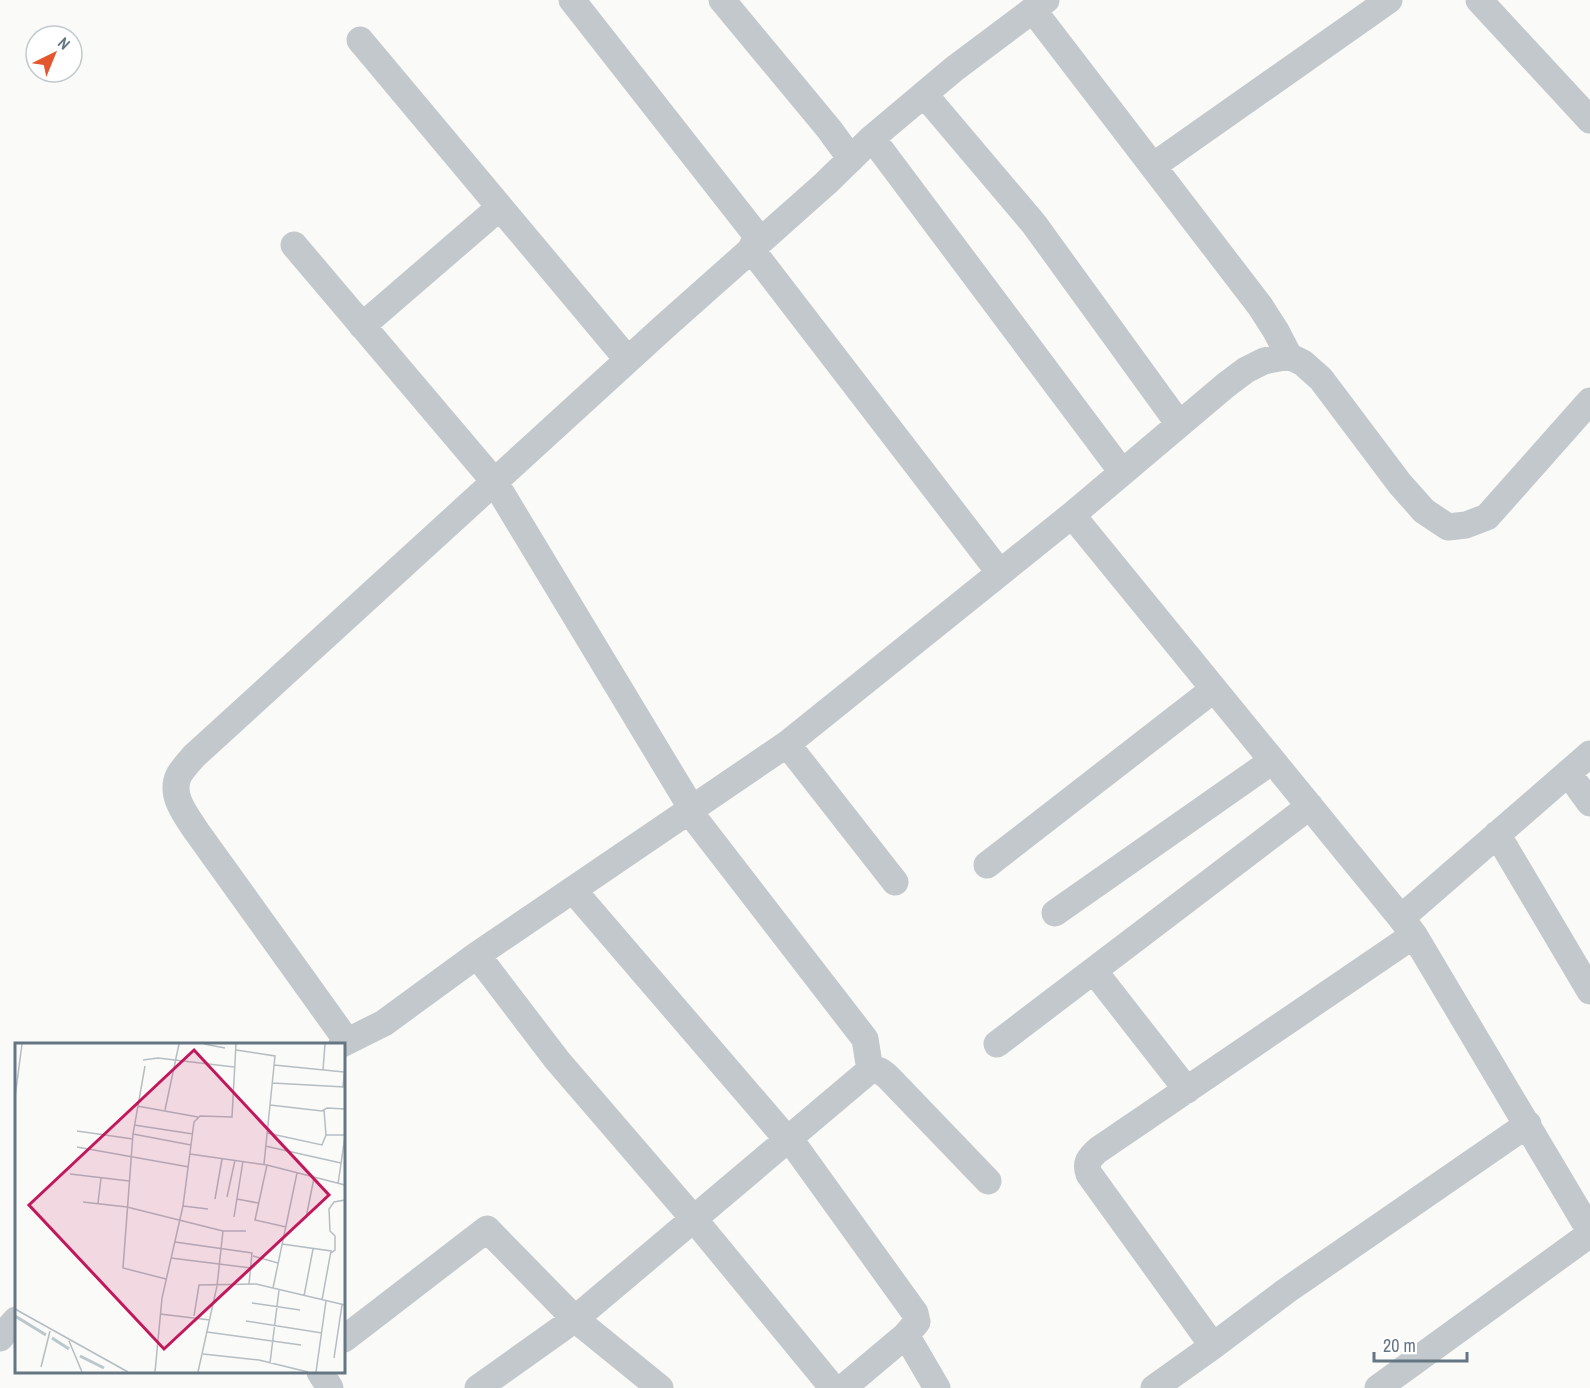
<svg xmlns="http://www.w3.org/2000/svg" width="1590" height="1388" font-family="'Archivo Narrow',sans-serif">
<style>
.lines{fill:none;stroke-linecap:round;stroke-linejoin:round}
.street{stroke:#c3c8cc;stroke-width:27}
.inset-river{fill:none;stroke:#bbc7cb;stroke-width:3}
.inset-road{fill:none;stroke:#b5bdc2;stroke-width:1.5}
.view{fill:#c2185b;fill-opacity:0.15;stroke:#c2185b;stroke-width:3}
.inset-edge{fill:none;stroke:#657683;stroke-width:3}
</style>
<rect width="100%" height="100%" fill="#fafaf8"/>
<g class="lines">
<path class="street" d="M 572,0 L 757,236 L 751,249 L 1000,573
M 722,0 L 829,129 L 851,159
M 1479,0 L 1590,120
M 1033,10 L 1260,306 L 1276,331 L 1289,356
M 360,40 L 628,360
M 924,94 L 1034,224 L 1179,424
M 872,138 L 1122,472
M 1153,166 L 1389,0
M 294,245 L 494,481 L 692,809 L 695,819 L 865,1039 L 870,1070
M 362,326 L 500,207
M 1072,515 L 1401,918 L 1414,935 L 1590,1231
M 787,744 L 895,882
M 1568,773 L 1590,803
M 1497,834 L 1590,991
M 987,865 L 1214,689
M 573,890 L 780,1131 L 789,1138 L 915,1313 L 917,1322 L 906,1335 L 843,1388
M 1055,913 L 1272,761
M 1401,918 L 1590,754
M 477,955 L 557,1060 L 693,1218 L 833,1388
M 1094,971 L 1187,1090
M 347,1041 L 197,832 C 186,815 169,795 179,775 C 183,768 189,762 194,756 L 664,327 L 826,183 L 872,138 L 954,69 L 1046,0
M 342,1044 L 384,1023 L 477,955 L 787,744 L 1072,515 L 1226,385 L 1246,370 L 1264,361 L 1289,356 L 1303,363 L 1321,379 L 1400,484 L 1424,511 L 1448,527 L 1466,525 L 1487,517 L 1590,401
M 997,1044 L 1310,806
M 906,1335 L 937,1388
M 0,1338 L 16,1320
M 344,1339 L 487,1229 L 575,1319 L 660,1388
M 1213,1346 L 1089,1174 C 1085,1163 1089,1158 1098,1150 L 1414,935
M 320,1372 L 330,1388
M 478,1388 L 575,1319 L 870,1070 C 878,1068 882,1072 888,1077 L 988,1181
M 1154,1388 L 1213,1346 L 1286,1291 L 1528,1124
M 1378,1388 L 1590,1234"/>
</g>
<g transform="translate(15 1043)">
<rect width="330" height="330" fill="#fafaf8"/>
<path class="inset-river" d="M 0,273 L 31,292M 37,295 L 54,306M 65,313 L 89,325"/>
<path class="inset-road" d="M 189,1 L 210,5M 221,7 L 260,13 L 249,121M 128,17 L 143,15 L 219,24M 259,22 L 329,29M 130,23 L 118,91 L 108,225 L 151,236M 308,27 L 310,1M 257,40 L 330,44M 328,44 L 330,22M 0,54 L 7,1M 255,62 L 307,68 L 312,65 L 330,66M 122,63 L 183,74M 150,67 L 164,1M 119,82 L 178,91M 62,88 L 118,96M 252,90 L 307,102 L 311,92 L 309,67M 118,91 L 176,102M 311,92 L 330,92M 250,103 L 326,120M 62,104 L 174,124M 175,111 L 252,122 L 330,142M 252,122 L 240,177 L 271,184M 55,131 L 114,138M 323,141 L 330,93M 212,154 L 220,117M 200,156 L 207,116M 222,156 L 243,160M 68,159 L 112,164 L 208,188M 83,160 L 86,135M 168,163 L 193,166M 219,174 L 228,118M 291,175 L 299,135M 160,199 L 237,210 L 234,241M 267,201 L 316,208 L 307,257M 316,210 L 320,207 L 320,193 L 315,188 L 314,166 L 319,159 L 330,157M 238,213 L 263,220M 156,215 L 236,225M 258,245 L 282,130M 289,253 L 298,206M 237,260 L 285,267M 0,266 L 113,329M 145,271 L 195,277M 179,273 L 184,242 L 241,241 L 330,262M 231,278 L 307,290M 192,289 L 286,302M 54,298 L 67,329M 188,311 L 244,317 L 293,329M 319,315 L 327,262M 255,320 L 264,247M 26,324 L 35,288M 140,329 L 147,255 L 168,163 L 179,79 L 185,73 L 217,74 L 221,1M 183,329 L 202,243 L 208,188 L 231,188M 301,329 L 311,258"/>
<path class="view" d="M 179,7 L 314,152 L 149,306 L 14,162 Z"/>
<rect width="330" height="330" class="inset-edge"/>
</g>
<g transform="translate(54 54) rotate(43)"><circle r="28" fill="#ffffff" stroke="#c1c8cd" stroke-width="1.5"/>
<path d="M0-4.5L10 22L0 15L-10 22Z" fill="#e4572e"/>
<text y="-9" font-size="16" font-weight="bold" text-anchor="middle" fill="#657683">N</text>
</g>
<path d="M1374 1352v9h93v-9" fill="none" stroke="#657683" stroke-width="3"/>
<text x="1383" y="1352" font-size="18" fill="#657683" stroke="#ffffff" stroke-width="4.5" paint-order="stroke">20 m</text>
</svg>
